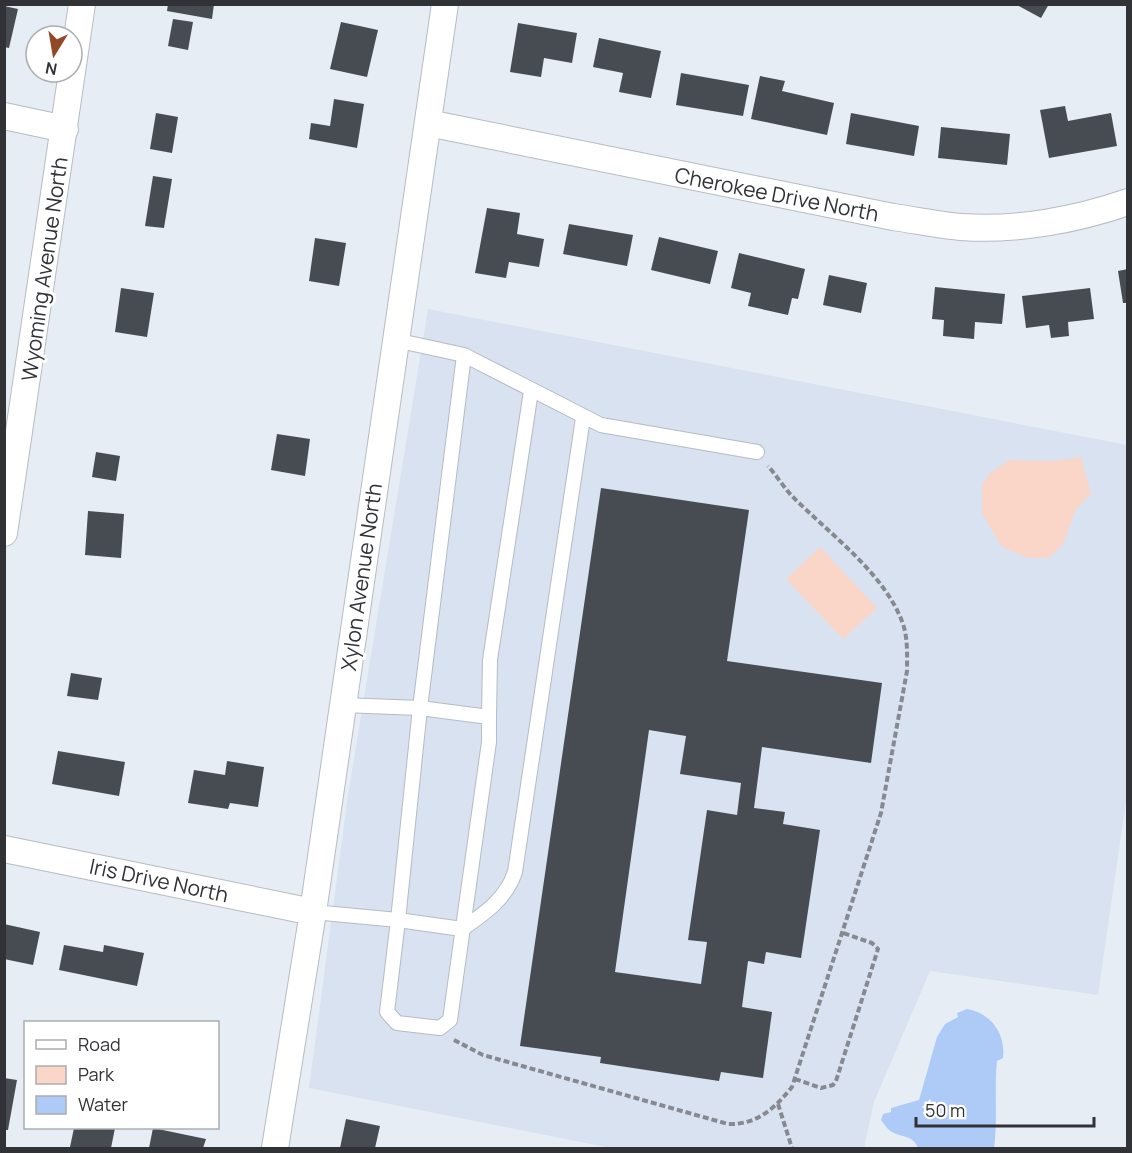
<svg xmlns="http://www.w3.org/2000/svg" width="1132" height="1153" font-family="Manrope,sans-serif">
<style>
.built{fill:#d8e2f1}
.green{fill:#f9d6c7}
.water{fill:#aecbf8}
.building{fill:#474c53;fill-rule:evenodd}
.lines{fill:none;stroke-linecap:round;stroke-linejoin:round}
.lane-casing{stroke:#b6bbc4;stroke-width:16}
.street-casing{stroke:#b6bbc4;stroke-width:28}
.path{stroke:#868a90;stroke-width:4;stroke-dasharray:6 3;stroke-linecap:butt}
.lane{stroke:#fff;stroke-width:14}
.street{stroke:#fff;stroke-width:26}
.labels{text-anchor:middle;dominant-baseline:central;stroke-width:6;stroke-linejoin:round;paint-order:stroke}
.street-label{font-size:21px;fill:#303236;stroke:#fff}
</style>
<rect width="100%" height="100%" fill="#e7edf5"/>
<path class="built" d="M 428,309 L 1127,445 L 1128,788 L 1098,995 L 930,971 L 874,1102 L 864,1148 L 611,1148 L 309,1088 L 348,795 Z"/>
<path class="green" d="M 1081,457 L 1091,494 L 1076,509 L 1063,544 L 1049,558 L 1028,558 L 1001,546 L 982,513 L 982,485 L 990,473 L 1010,460 L 1053,461 Z
M 820,547 L 877,608 L 843,639 L 786,579 Z"/>
<path class="water" d="M 967,1009 C 991,1013 1006,1034 1003,1058 L 997,1061 C 994,1090 998,1119 994,1148 L 918,1148 C 913,1135 903,1138 892,1132 C 888,1130 884,1124 881,1120 L 883,1114 L 891,1112 L 891,1108 L 919,1100 L 937,1037 L 945,1024 L 958,1017 L 957,1013 Z"/>
<path class="building" d="M 168,4 L 214,4 L 212,19 L 167,11 Z
M 1015,4 L 1049,4 L 1041,18 Z
M 4,6 L 18,9 L 9,48 L 4,47 Z
M 173,19 L 193,22 L 188,50 L 168,46 Z
M 341,22 L 378,30 L 367,77 L 330,69 Z
M 518,23 L 577,33 L 572,63 L 544,58 L 541,77 L 510,72 Z
M 599,38 L 661,51 L 651,98 L 619,92 L 623,73 L 593,67 Z
M 681,73 L 749,85 L 743,116 L 676,105 Z
M 760,76 L 785,81 L 782,91 L 834,103 L 827,135 L 751,119 Z
M 334,99 L 364,104 L 357,148 L 309,139 L 311,123 L 330,126 Z
M 1065,106 L 1068,121 L 1111,113 L 1117,146 L 1049,158 L 1040,110 Z
M 156,113 L 178,117 L 172,153 L 150,149 Z
M 851,113 L 919,126 L 914,156 L 846,144 Z
M 941,127 L 1010,134 L 1007,165 L 938,158 Z
M 153,176 L 172,179 L 164,228 L 145,226 Z
M 487,208 L 520,213 L 517,234 L 544,239 L 539,267 L 509,262 L 506,278 L 475,273 Z
M 569,224 L 633,235 L 627,266 L 563,254 Z
M 659,237 L 718,251 L 710,284 L 651,270 Z
M 315,238 L 346,243 L 339,286 L 309,281 Z
M 739,253 L 805,269 L 798,299 L 792,298 L 788,315 L 748,306 L 751,293 L 731,288 Z
M 1128,269 L 1128,303 L 1123,303 L 1118,271 Z
M 829,275 L 867,283 L 861,313 L 823,305 Z
M 935,287 L 1005,294 L 1002,324 L 975,322 L 974,339 L 943,336 L 944,320 L 932,319 Z
M 121,288 L 154,293 L 147,337 L 115,332 Z
M 1090,288 L 1094,319 L 1068,322 L 1069,336 L 1051,338 L 1049,325 L 1026,328 L 1022,296 Z
M 277,434 L 310,439 L 305,476 L 271,470 Z
M 96,452 L 120,456 L 116,481 L 92,477 Z
M 601,488 L 749,510 L 727,661 L 882,683 L 871,763 L 762,747 L 754,808 L 785,812 L 783,824 L 820,830 L 801,958 L 766,952 L 764,964 L 748,961 L 742,1007 L 772,1012 L 763,1078 L 721,1072 L 719,1081 L 600,1063 L 601,1057 L 520,1046 ZM 649,730 L 686,736 L 680,774 L 741,783 L 737,815 L 707,810 L 688,940 L 707,942 L 701,984 L 615,972 Z
M 88,511 L 124,514 L 121,558 L 85,555 Z
M 71,673 L 102,678 L 98,700 L 67,696 Z
M 58,751 L 125,762 L 119,796 L 52,784 Z
M 227,761 L 264,767 L 258,807 L 230,803 L 228,809 L 188,803 L 194,770 L 225,775 Z
M 4,924 L 40,932 L 33,965 L 4,959 Z
M 64,945 L 103,952 L 104,945 L 144,953 L 137,986 L 59,970 Z
M 4,1078 L 17,1080 L 8,1130 L 4,1130 Z
M 346,1119 L 380,1126 L 375,1148 L 340,1148 Z
M 74,1128 L 115,1128 L 111,1148 L 70,1147 Z
M 153,1128 L 206,1139 L 203,1148 L 149,1148 Z"/>
<g class="lines">
<defs>
<path id="lane" d="M 464,355 L 601,425 L 757,452
M 342,705 L 420,708 L 464,355 L 395,340
M 489,717 L 490,660 L 531,391
M 313,912 L 398,920 L 420,708 L 489,717 L 489,742 L 450,1020 L 440,1028 L 397,1023 L 387,1012 L 398,920 L 462,929 C 485,913 506,899 515,872 L 583,418"/>
<path id="street" d="M 4,116 L 65,129
M 428,123 L 893,217 C 915,220 938,225 961,227 C 1016,231 1076,220 1128,202
M 4,533 L 82,4
M 4,849 L 313,912
M 275,1148 L 313,912 L 445,4"/>
</defs>
<use href="#lane" class="lane-casing"/>
<use href="#street" class="street-casing"/>
<path class="path" d="M 454,1040 L 483,1055 L 728,1124 C 757,1125 775,1108 792,1087 L 881,813 L 907,671 C 907,655 908,639 903,624 C 885,573 828,533 791,495 C 783,486 776,475 768,466
M 795,1079 L 821,1088 L 833,1085 L 836,1081 L 878,949 L 872,943 L 843,933
M 778,1104 L 792,1148"/>
<use href="#lane" class="lane"/>
<use href="#street" class="street"/>
</g>
<g class="labels">
<g class="street-label">
<text transform="translate(777 194) rotate(11)">Cherokee Drive North</text>
<text transform="translate(44 269) rotate(-82)">Wyoming Avenue North</text>
<text transform="translate(361 577) rotate(-82)">Xylon Avenue North</text>
<text transform="translate(159 880) rotate(12)">Iris Drive North</text>
</g>
</g>
<rect width="1132" height="1153" fill="none" stroke="#303236" stroke-width="12"/>
<rect x="24" y="1021" width="195" height="108" fill="#ffffff" stroke="#acadaf" stroke-width="1.5"/>
<rect x="36" y="1040" width="30" height="9" fill="#ffffff" stroke="#acadaf" stroke-width="1.5"/>
<text x="78" y="1051" font-size="18" fill="#303236">Road</text>
<rect x="36" y="1066" width="30" height="18" fill="#f9d6c7" stroke="#acadaf" stroke-width="1.5"/>
<text x="78" y="1081" font-size="18" fill="#303236">Park</text>
<rect x="36" y="1096" width="30" height="18" fill="#aecbf8" stroke="#acadaf" stroke-width="1.5"/>
<text x="78" y="1111" font-size="18" fill="#303236">Water</text>
<g transform="translate(54 54) rotate(191)"><circle r="28" fill="#ffffff" stroke="#acadaf" stroke-width="1.5"/>
<path d="M0-4.5L10 22L0 15L-10 22Z" fill="#914927"/>
<text y="-9" font-size="16" font-weight="bold" text-anchor="middle" fill="#303236">N</text>
</g>
<path d="M916 1117v9h178v-9" fill="none" stroke="#303236" stroke-width="3"/>
<text x="925" y="1117" font-size="18" fill="#303236" stroke="#ffffff" stroke-width="4.5" paint-order="stroke">50 m</text>
</svg>
